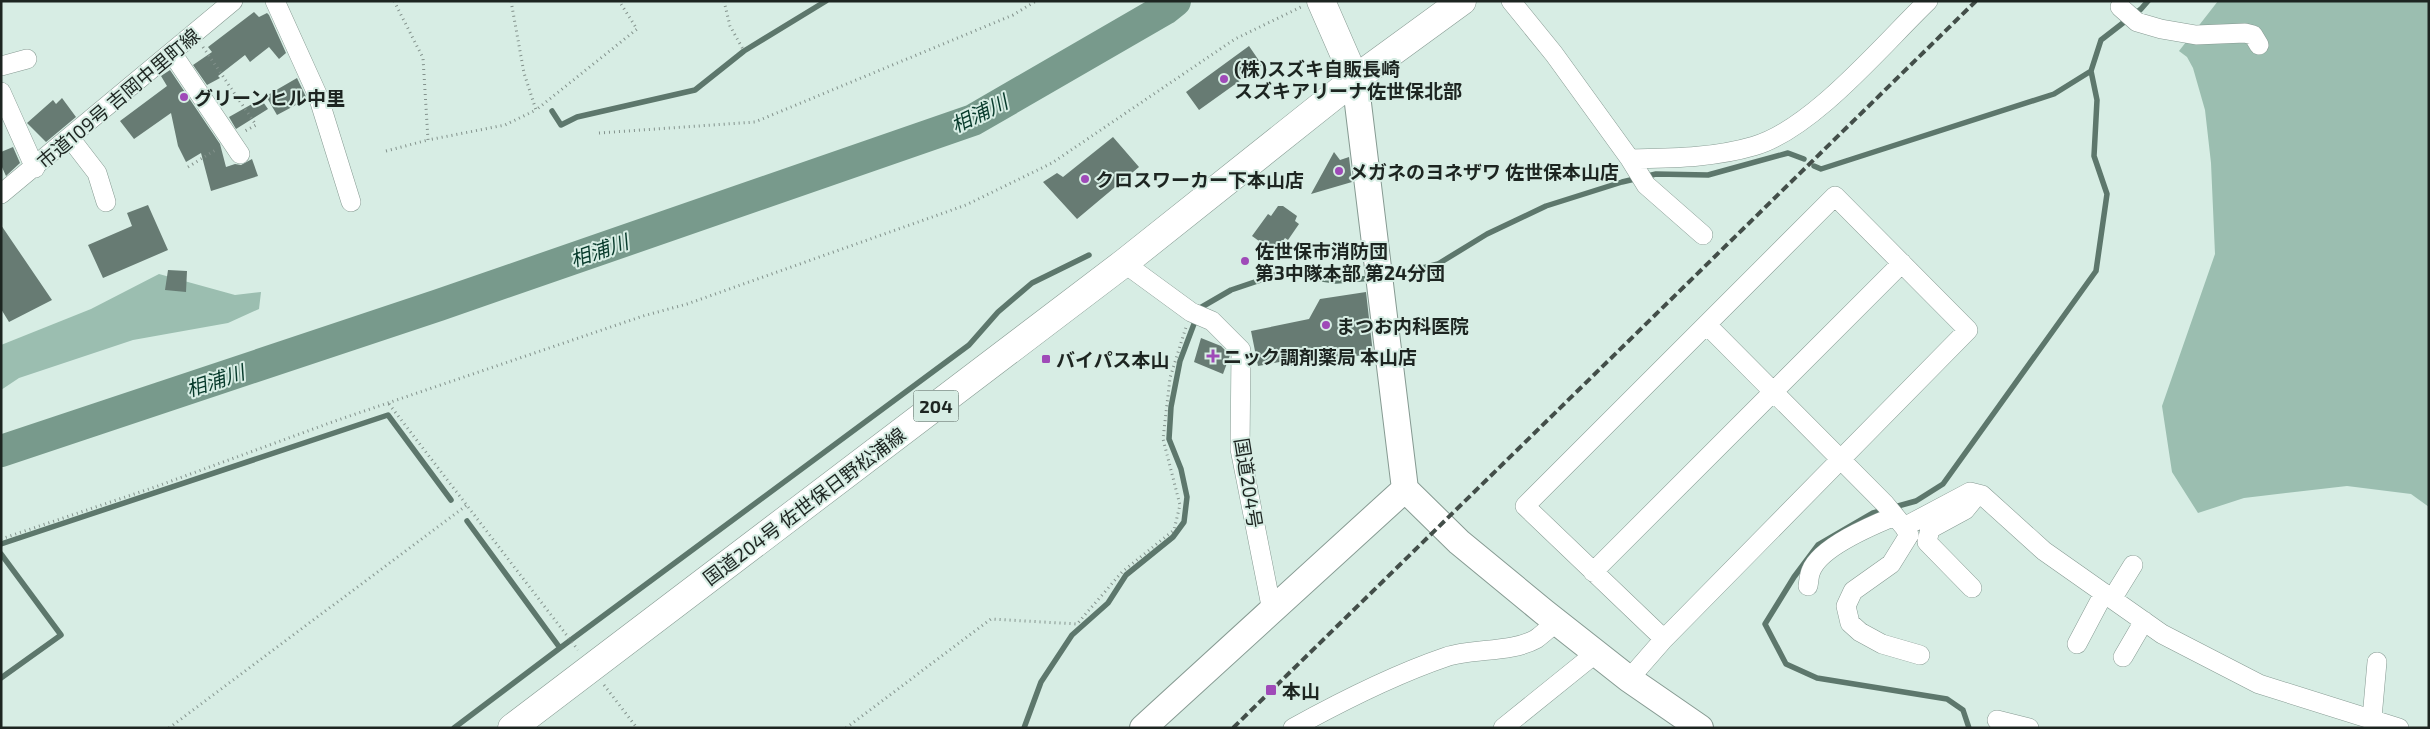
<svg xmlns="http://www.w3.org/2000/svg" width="2430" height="729" font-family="'Exo 2','Noto Sans JP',sans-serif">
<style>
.forest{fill:#9bbeb0}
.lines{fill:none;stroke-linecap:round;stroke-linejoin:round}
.stream{stroke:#5d776c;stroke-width:5.5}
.river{stroke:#789a8c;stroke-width:32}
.building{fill:#677b73}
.street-casing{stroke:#869a92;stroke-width:20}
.secondary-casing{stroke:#869a92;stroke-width:28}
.primary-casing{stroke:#869a92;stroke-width:29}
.highway-casing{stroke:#869a92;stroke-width:29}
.path{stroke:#83928c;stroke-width:3;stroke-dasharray:1 4;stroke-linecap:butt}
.street{stroke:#fff;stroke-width:19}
.secondary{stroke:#fff;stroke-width:26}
.primary{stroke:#fff;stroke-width:28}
.highway{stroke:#fff;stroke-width:28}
.rail{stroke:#434e49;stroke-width:4;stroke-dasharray:8 4;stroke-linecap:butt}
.poi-dot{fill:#9f4ab8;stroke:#d7ede4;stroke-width:2}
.labels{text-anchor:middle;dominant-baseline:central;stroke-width:4;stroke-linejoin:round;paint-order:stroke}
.shield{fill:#d7ede4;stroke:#55615c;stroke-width:1}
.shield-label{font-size:18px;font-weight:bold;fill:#1d2521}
.poi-label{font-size:19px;font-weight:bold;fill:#1d2521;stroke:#d7ede4;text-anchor:start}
.street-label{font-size:19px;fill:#1d2521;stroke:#d7ede4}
.water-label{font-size:20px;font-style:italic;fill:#073a2b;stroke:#d7ede4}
</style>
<rect width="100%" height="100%" fill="#d7ede4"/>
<path class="forest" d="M 2218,1 L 2429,1 L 2429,507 L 2411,494 L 2347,486 L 2244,498 L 2198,513 L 2172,472 L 2162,406 L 2215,254 L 2211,163 L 2205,110 L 2193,68 L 2187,57 L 2179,51 Z
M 159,274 L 235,295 L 261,292 L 259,309 L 228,323 L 133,340 L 19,378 L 1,390 L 1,345 L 91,309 Z"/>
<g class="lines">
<path class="stream" d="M 552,111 L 561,125 L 577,117 L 695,90 L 744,51 L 826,1
M 1814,166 L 1821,169 L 2054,94 L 2091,71
M 1387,277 L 1438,264 L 1487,234 L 1546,206 L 1622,182 L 1656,174 L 1708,175 L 1788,153 L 1804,159
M 1,544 L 388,415 L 451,500
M 1,554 L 61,635 L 1,678
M 560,648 L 969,345 L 998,312 L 1032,283 L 1089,255
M 454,728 L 560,648 L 467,521
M 1024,728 L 1041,682 L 1072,635 L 1108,603 L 1126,575 L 1173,537 L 1184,522 L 1187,497 L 1181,469 L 1169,439 L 1171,407 L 1180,361 L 1200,308 L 1231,290 L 1281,273 L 1336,281 L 1373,278
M 1969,728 L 1963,710 L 1947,699 L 1817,678 L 1786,664 L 1765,624 L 1794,577 L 1818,545 L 1873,513 L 1916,501 L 1943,484 L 2096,271 L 2107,194 L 2094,156 L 2097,100 L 2091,71 L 2101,40 L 2141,9 L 2148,1"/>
<path class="river" d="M 1,451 L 439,305 L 973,120 L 1165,9 L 1175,1"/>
</g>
<path class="building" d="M 254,12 L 259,17 L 267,13 L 269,15 L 286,53 L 279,59 L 269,47 L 250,62 L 245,55 L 218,76 L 220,78 L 207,85 L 193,65 L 212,52 L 208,47 Z
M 1249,46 L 1262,65 L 1199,110 L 1186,92 Z
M 170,70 L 220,144 L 226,167 L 235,164 L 241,165 L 252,159 L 258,176 L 211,191 L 201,153 L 186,162 L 178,146 L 171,113 L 134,139 L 120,121 L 167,86 L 161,76 Z
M 297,78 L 307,99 L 277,115 L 266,96 Z
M 62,98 L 76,117 L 46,142 L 27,123 L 53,100 L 56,104 Z
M 261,99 L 268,109 L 236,129 L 229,117 Z
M 1113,137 L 1139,167 L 1077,219 L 1043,182 L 1057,173 L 1063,177 Z
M 13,147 L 20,163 L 6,176 L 1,165 L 1,152 Z
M 1334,152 L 1340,160 L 1349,157 L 1352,182 L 1311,194 Z
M 148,205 L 168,250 L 103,278 L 88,245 L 132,226 L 127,213 Z
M 1278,206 L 1283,206 L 1297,216 L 1295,221 L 1299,224 L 1288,240 L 1285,238 L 1278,247 L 1275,245 L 1270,249 L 1252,236 L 1268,214 L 1271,216 Z
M 1,225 L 52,300 L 9,322 L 1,309 Z
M 168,270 L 187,271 L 186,292 L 165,290 Z
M 1366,292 L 1373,354 L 1347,357 L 1346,355 L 1291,366 L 1290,360 L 1258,366 L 1251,331 L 1309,319 L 1320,299 Z
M 1201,338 L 1221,346 L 1230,355 L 1223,374 L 1194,362 Z"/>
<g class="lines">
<defs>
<path id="street" d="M 275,1 L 318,96 L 351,202
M 1511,1 L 1554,54 L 1630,159 L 1646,185 L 1703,235
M 2120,7 L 2137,22 L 2161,29 L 2196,35 L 2245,33 L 2253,35 L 2259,45
M 172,53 L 240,154
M 1,66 L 27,59
M 1,92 L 35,168
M 70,138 L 97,173 L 106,202
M 1630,159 C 1672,158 1713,158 1754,146 C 1813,129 1883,44 1928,1
M 1,194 L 233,1
M 1124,263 L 1191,312 L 1212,321 L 1241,350 L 1240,449 L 1272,611
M 1707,325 L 1885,504 L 1904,527 L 1970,492 L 1982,495 L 2044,551 L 2162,634 L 2259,684 L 2399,728
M 1904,527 L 1909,535 L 1891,564 L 1853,591 L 1846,606 L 1850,623 L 1860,632 L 1882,644 L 1920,655
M 1593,572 L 1902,263
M 1808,586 C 1809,581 1809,575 1811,571 C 1820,547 1873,525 1895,516
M 1972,588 L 1927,542 L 1930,529 L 1965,510 L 1978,494
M 2112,599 L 2133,565
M 2077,644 L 2104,593
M 2123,657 L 2144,621
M 1629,679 L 1664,639 L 1968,330 L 1835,196 L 1525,506 L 1664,639
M 2372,718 L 2377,662
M 1997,720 L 2029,728
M 1293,728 C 1342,701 1393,675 1446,657 C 1473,648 1511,653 1536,639 C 1543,634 1550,627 1557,622
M 1503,728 L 1596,653"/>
<path id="secondary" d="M 1355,79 L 1405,489 L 1459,542 L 1544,612 L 1629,679 L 1700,728
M 1143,728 L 1405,489"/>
<path id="primary" d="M 1321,1 L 1355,79"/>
<path id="highway" d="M 512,728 L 1124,263 L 1355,79 L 1462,1"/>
</defs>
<use href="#street" class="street-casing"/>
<use href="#secondary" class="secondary-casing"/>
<use href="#primary" class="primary-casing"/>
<use href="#highway" class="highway-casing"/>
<path class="path" d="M 394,1 L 423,58 L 428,140 L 505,125 L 536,110
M 511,1 L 524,73 L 536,110 L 637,29 L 619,1
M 724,1 L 730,26 L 744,51
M 203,47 L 256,125 L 245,131
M 599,133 L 755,122 L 1013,15 L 1036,1
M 386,151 L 428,140
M 188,167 L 217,149
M 389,404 L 578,650
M 1,539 L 155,487 L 335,421 L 643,316 L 687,304 L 966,205 L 1052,163 L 1235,39 L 1301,7
M 604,685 L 637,728
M 169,728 L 467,505
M 846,728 L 991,619 L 1077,624 L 1122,572 L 1174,530 L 1180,505 L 1163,439 L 1170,378 L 1186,327"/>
<use href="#street" class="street"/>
<use href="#secondary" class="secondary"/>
<use href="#primary" class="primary"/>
<use href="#highway" class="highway"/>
<path class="rail" d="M 1233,728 L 1976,1"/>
</g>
<g class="poi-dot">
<circle cx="1224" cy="79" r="5"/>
<circle cx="184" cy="97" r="5"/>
<circle cx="1339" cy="171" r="5"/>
<circle cx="1085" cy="179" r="5"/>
<circle cx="1245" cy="261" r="5"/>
<circle cx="1326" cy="325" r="5"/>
<path d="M1210.5 348.5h5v5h5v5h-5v5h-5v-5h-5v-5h5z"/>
<rect x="1041" y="354" width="10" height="10" rx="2.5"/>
<rect x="1265" y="684" width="12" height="12" rx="2.5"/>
</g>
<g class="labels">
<rect class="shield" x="913.5" y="390.5" width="45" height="31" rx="4"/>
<g class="shield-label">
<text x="936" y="406">204</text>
</g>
<g class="poi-label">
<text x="1234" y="68">(株)スズキ自販長崎<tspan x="1234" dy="22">スズキアリーナ佐世保北部</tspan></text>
<text x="194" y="97">グリーンヒル中里</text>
<text x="1349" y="171">メガネのヨネザワ 佐世保本山店</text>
<text x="1095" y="179">クロスワーカー下本山店</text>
<text x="1255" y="250">佐世保市消防団<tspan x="1255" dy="22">第3中隊本部 第24分団</tspan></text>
<text x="1336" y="325">まつお内科医院</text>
<text x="1223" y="356">ニック調剤薬局 本山店</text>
<text x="1056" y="359">バイパス本山</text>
<text x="1282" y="690">本山</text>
</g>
<g class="street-label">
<text transform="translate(118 98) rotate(-40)">市道109号 吉岡中里町線</text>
<text transform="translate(1249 483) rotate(81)">国道204号</text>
<text transform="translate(804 506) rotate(-37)">国道204号 佐世保日野松浦線</text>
</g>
<g class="water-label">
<text transform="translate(979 113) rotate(-26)">相浦川</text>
<text transform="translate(599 250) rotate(-19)">相浦川</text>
<text transform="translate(215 380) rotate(-18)">相浦川</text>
</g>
</g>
<rect width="2430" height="729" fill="none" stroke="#1d2521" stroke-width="5"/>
</svg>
